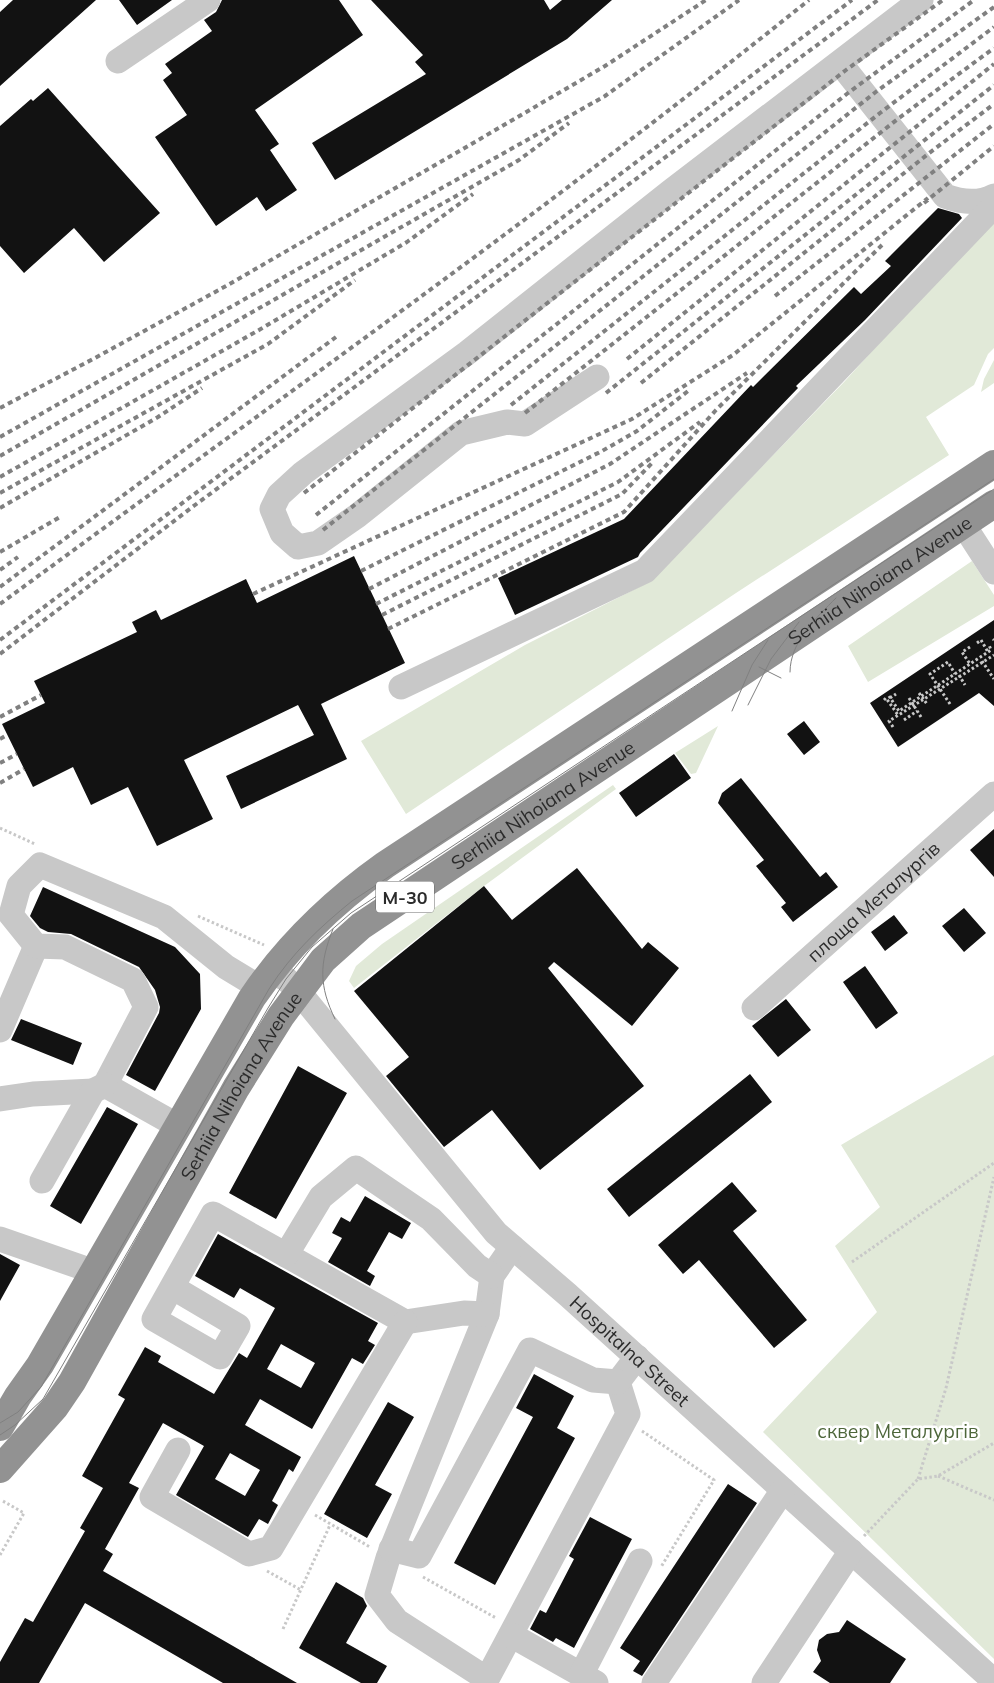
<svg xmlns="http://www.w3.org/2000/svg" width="994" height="1683" font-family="Mulish,sans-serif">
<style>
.green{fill:#e1e9d8}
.building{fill:#121212;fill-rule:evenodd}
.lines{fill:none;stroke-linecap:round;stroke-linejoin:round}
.path{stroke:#c8c8c8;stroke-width:3;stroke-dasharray:2.5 2.5;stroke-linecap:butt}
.minor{stroke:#c8c8c8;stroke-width:25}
.highway{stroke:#929292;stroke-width:28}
.tram{stroke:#808080;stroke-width:1}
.rail{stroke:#808080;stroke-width:4;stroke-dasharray:5 4;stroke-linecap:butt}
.labels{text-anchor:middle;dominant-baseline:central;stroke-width:5;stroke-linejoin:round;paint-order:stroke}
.shield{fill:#fff;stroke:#6b6b6b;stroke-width:1}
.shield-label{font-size:18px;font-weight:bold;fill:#2b2b2b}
.street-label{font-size:19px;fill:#2b2b2b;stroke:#fff}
.park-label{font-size:19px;fill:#4d663a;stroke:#fff}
</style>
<rect width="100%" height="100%" fill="#fff"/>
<path class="green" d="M 994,216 L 994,348 L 988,354 L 974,385 L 926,417 L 949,455 L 736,593 L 406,814 L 361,741 L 525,645 L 651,581 L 845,381 Z
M 994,360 L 994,383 L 981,392 L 984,379 Z
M 972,561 L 994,595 L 994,606 L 868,682 L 848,646 Z
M 718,726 L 696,773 L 691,774 L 675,753 Z
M 613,785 L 616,789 L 484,886 L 354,988 L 349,981 L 356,966 L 382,944 Z
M 994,1055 L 994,1659 L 763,1432 L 877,1312 L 835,1246 L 880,1207 L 841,1145 Z"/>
<path class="building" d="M 13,0 L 96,0 L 0,86 L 0,12 Z
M 119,0 L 172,0 L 137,25 Z
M 222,0 L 339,0 L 363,35 L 255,110 L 279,144 L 270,150 L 297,190 L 266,211 L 257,197 L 216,226 L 155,137 L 187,115 L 163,80 L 172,73 L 165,64 L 212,31 L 204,20 L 216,12 Z
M 371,0 L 544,0 L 550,10 L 562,0 L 612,0 L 567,39 L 335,180 L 312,143 L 426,74 L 415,62 L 423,55 Z
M 48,88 L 160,213 L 104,262 L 74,228 L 24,273 L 0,246 L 0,126 L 31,99 L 33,101 Z
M 938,208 L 959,214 L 962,218 L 865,320 L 796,386 L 798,388 L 640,553 L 638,557 L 515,615 L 498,578 L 624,519 L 751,385 L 753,387 L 854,287 L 861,294 L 891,266 L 885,261 Z
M 354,556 L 405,663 L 321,704 L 347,759 L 241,809 L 226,776 L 314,735 L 298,705 L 184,760 L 213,819 L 157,846 L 128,787 L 91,805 L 73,767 L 33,787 L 2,724 L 45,703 L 34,681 L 137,632 L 132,622 L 156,610 L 161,620 L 246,579 L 257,603 Z
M 994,620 L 994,706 L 979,693 L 898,747 L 870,703 Z
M 804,721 L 820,742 L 804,755 L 787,734 Z
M 674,754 L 691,778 L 636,817 L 619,793 Z
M 741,778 L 820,877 L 826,872 L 838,887 L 793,922 L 781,907 L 786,903 L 756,866 L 764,860 L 718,803 L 722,793 Z
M 994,829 L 994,877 L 970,850 Z
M 577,868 L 642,949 L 648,942 L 679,968 L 632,1026 L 554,962 L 548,968 L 644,1086 L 540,1170 L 492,1110 L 444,1147 L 386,1076 L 409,1057 L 354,991 L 484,886 L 512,920 Z
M 43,887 L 175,947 L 200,974 L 201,1009 L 155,1091 L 126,1075 L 159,1013 L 160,1007 L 155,990 L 139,967 L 71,934 L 48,932 L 40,928 L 30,916 Z
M 964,908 L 986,933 L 964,952 L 942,926 Z
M 894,915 L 908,933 L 885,951 L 871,932 Z
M 865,966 L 898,1013 L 876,1029 L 843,982 Z
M 786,999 L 811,1030 L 778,1057 L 752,1026 Z
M 21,1019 L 82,1043 L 73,1065 L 11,1040 Z
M 298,1066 L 347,1093 L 276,1219 L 229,1193 Z
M 750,1074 L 772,1102 L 629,1217 L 607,1189 Z
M 107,1107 L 138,1124 L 81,1224 L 50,1206 Z
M 732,1182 L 757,1211 L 733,1231 L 807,1320 L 774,1348 L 699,1260 L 683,1274 L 658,1245 Z
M 365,1196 L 411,1223 L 402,1239 L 389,1232 L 367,1271 L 375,1276 L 370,1286 L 328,1262 L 342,1238 L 332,1233 L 341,1217 L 350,1222 Z
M 218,1234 L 378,1323 L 368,1341 L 375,1345 L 363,1364 L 352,1358 L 312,1429 L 260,1399 L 245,1425 L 301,1457 L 293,1472 L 289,1469 L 272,1501 L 278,1505 L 268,1524 L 259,1519 L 248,1537 L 176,1495 L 204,1446 L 163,1423 L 129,1483 L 139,1488 L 105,1549 L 113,1554 L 103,1571 L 297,1683 L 223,1683 L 85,1603 L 39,1683 L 0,1683 L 0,1662 L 25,1618 L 33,1622 L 85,1531 L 80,1528 L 103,1488 L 82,1476 L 125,1399 L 118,1395 L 145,1347 L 161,1356 L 158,1362 L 214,1394 L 239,1353 L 247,1358 L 275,1308 L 240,1288 L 234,1298 L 195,1276 ZM 281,1344 L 315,1363 L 301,1388 L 267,1369 ZM 230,1453 L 260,1470 L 245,1496 L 215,1479 Z
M 0,1254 L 20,1265 L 0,1301 Z
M 534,1374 L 574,1396 L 557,1428 L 575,1438 L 495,1585 L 454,1563 L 533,1417 L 516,1408 Z
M 388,1402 L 414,1417 L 375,1485 L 392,1494 L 367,1538 L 324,1514 Z
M 728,1484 L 757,1503 L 642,1676 L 633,1671 L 640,1661 L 620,1648 Z
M 590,1517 L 632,1539 L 574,1648 L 556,1638 L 553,1642 L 530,1629 L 540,1610 L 546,1613 L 574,1559 L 569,1556 Z
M 336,1582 L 363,1598 L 367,1606 L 346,1643 L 387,1666 L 377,1683 L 361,1683 L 299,1648 Z
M 847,1620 L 906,1659 L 890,1683 L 830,1683 L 813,1672 L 821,1661 L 817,1650 L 819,1640 L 827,1634 L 839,1632 Z"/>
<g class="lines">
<path class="path" d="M 993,639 L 994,640
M 977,643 L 981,640 L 988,652
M 970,647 L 962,652 L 970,664
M 982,661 L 994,679
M 959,675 L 965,685
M 919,693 L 927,704
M 889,696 L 899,711 L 991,650 L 989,645
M 890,698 L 896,694
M 909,698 L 921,717
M 884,700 L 886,698 L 898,715
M 950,704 L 930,674 L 948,662 L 955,674
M 904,720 L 917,711
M 893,727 L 889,721 L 994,655
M 0,828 L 35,844
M 198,916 L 264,945
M 852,1262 L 994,1163
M 642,1431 L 714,1480 L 661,1567
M 938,1476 L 994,1500
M 918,1479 L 946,1388 L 994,1177
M 315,1515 L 370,1547
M 864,1536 L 918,1479 L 938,1476 L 994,1443
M 0,1555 L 24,1513 L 1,1500
M 267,1571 L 301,1590
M 423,1577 L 496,1618
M 283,1629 L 330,1525"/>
<g class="minor">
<path d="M 118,61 L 208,0"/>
<path d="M 840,63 L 945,196 C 961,202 979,204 994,196"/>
<path d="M 597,377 L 525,424 L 507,422 L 461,433 L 357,516 L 318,543 L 298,547 L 282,533 L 272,509 L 279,495 L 303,473 L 467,353 L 670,192 L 921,0"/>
<path d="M 963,524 L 994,572"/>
<path d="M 401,687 L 645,571 L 994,206"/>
<path id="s1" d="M 271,971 L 286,979 L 298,991 L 496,1233 L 568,1295 L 994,1681"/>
<path id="s2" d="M 754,1008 L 994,794"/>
<path d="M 0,1030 L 36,946"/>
<path d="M 0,1099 L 33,1094 L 93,1091"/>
<path d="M 178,1126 L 105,1085 L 146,1007 L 133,980 L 65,947 L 36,946 L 11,915 L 19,886 L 40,865 L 164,917 L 226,967 L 259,987"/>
<path d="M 42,1181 L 93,1091 L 105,1085"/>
<path d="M 0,1239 L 95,1272"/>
<path d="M 512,1247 L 492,1276 L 487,1314 L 388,1558 L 377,1595 L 397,1621 L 487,1679 L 628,1414 L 618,1382 L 637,1357"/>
<path d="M 286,1255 L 405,1322 L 464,1313 L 487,1314"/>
<path d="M 172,1287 L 238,1326 L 220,1357 L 154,1319 L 213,1214 L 286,1255 L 321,1197 L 356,1168 L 431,1219 L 477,1266 L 492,1276"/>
<path d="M 178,1450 L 152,1497 L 249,1554 L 271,1548 L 405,1322"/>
<path d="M 391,1549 L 419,1556 L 530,1350 L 593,1380 L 618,1382"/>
<path d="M 511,1635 L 596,1683"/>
<path d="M 581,1675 L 640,1561"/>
<path d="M 654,1683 L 783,1490"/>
<path d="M 764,1683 L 851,1551"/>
</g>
<g class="highway">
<path d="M 0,1427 L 18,1396 L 40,1365 L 252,998 C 288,945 333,902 385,865 L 994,464"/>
<path id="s3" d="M 0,1469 L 55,1407 L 72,1382 L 236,1088 L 281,1016 L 323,960 L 361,926 L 994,504"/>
</g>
<path class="tram" d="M 759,667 L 781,678
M 790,672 C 790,642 816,618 836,598
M 748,705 L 771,659 L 799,622
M 732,711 L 752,665 L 768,640
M 333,929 C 319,964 319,986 335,1019
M 0,1423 L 18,1412 L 41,1387 L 269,989 C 292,953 320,927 352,901 L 994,479
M 0,1435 L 15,1425 L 43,1399 L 268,1008 L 286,979 L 312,947 L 351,913 L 994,489"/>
<path class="rail" d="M 924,203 L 994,146
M 775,296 L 994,124
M 627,359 L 994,64
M 641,383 L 928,154 L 994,104
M 606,393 L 994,85
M 511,405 L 880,113 L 994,27
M 0,408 L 95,358 L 226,286 L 456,153 L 605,66 L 706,0
M 525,413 L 899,118 L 994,48
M 0,437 L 605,96 L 739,0
M 0,456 L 519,160 L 569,123
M 0,477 L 259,330 L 407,242 L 473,194
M 0,493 L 268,344 L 355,280
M 304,493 L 846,70 L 943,0
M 0,508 L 158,417 L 202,388
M 316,515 L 848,93 L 974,0
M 323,530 L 877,91 L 994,7
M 0,552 L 60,517
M 0,570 L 18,557
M 361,571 L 602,451 L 637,431 L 688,391
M 0,587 L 336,337
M 369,589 L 610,464 L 747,373
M 253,594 L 632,419 L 733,355 L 928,198
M 0,604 C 271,405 546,211 809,0
M 376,604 L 618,482 L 700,422
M 382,615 L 622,494 L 654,461
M 388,629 L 624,512 L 716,410 L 882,245
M 0,640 L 852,0
M 0,654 L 191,508 L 878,0
M 0,717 L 41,695
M 0,739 L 7,735
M 0,763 L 17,754
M 0,783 L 24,769"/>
</g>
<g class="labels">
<rect class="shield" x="376" y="881.5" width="58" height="31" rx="4"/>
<g class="shield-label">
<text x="405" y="897">М-30</text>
</g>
<g class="street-label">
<text stroke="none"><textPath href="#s3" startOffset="1279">Serhiia Nihoiana Avenue</textPath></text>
<text stroke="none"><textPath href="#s3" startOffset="874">Serhiia Nihoiana Avenue</textPath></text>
<text stroke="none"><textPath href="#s2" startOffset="160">площа Металургів</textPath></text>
<text stroke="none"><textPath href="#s3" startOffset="454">Serhiia Nihoiana Avenue</textPath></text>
<text stroke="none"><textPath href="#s1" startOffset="525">Hospitalna Street</textPath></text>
</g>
<g class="park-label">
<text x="898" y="1431">сквер Металургів</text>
</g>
</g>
</svg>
